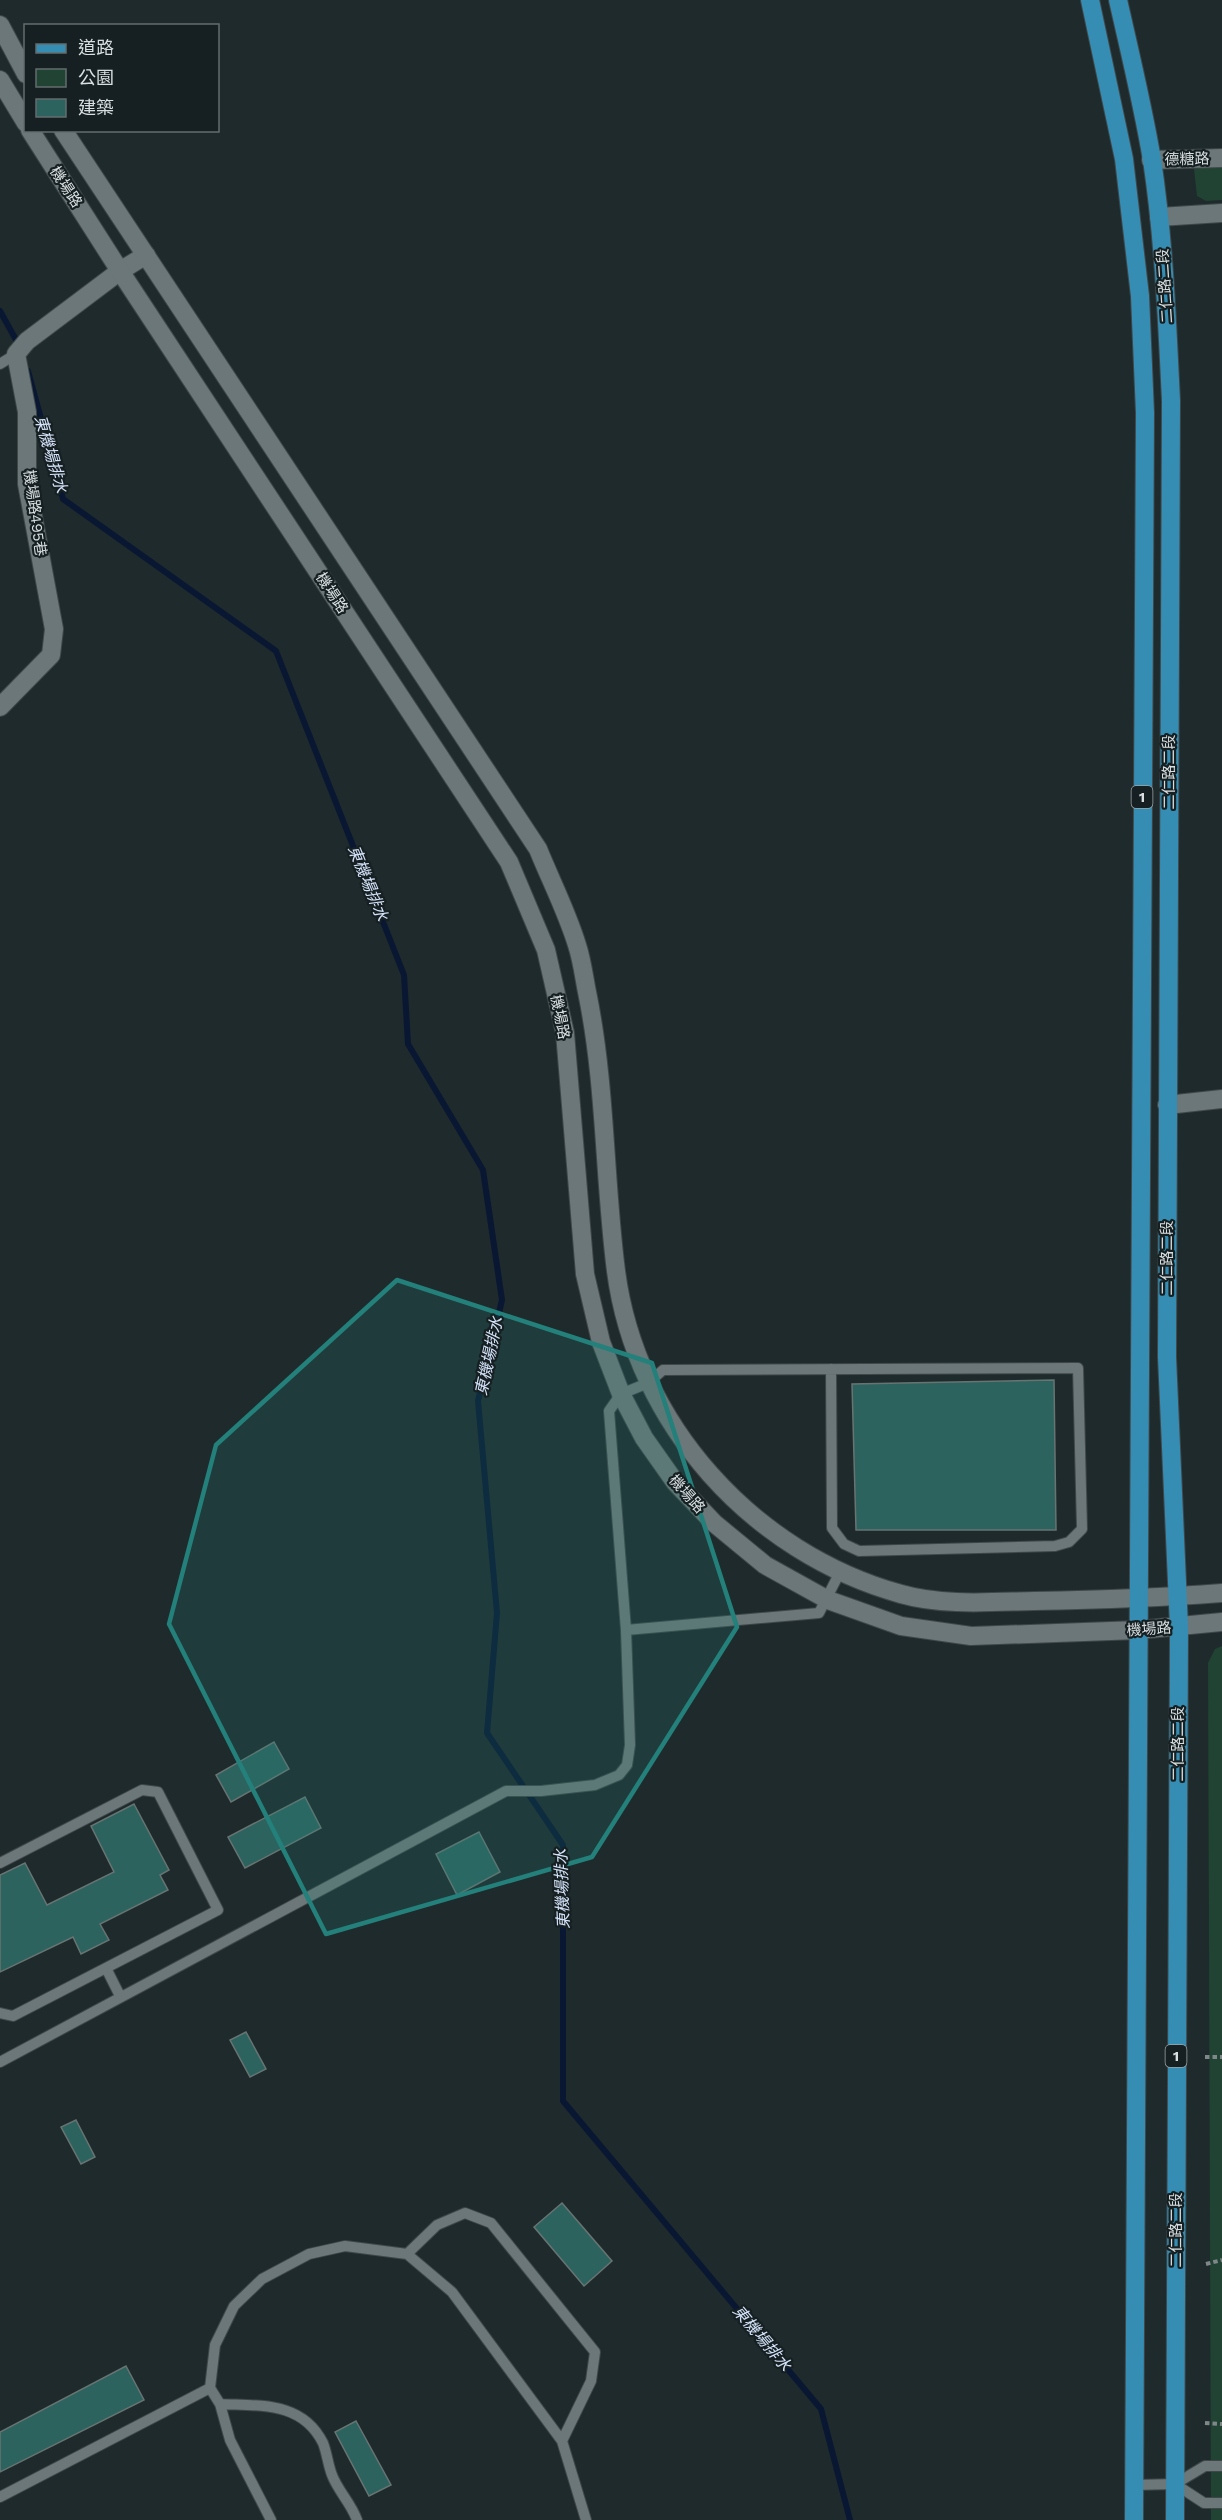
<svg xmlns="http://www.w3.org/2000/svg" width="1222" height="2520" font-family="'Work Sans','Noto Sans TC',sans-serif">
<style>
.green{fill:#204333}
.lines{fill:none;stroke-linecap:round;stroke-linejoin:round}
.stream{stroke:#091733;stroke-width:6}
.building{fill:#2c635e;stroke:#687472;stroke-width:1.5}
.service-casing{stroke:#3f4749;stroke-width:12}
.minor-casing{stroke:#3f4749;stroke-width:20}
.tertiary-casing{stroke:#3f4749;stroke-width:20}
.primary-casing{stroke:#3f4749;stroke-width:20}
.path{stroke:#7f8789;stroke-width:4;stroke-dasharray:4.5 3;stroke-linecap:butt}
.service{stroke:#6b7779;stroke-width:10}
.minor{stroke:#6b7779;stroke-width:18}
.tertiary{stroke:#6b7779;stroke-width:18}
.primary{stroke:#358db3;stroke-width:18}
.marked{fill:#23807a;fill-opacity:0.2;stroke:#23807a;stroke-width:4.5;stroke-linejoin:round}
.labels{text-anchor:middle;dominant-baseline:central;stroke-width:4.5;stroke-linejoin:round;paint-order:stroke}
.shield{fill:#162022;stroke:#9ea6a8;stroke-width:1.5}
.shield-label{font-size:14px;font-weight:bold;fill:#d9dfe1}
.street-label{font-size:15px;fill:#d9dfe1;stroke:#162022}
.water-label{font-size:16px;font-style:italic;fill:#d5e3fa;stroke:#162022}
</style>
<rect width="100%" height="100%" fill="#1f2a2c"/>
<path class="green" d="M 1222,165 L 1222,200 L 1206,201 L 1197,196 L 1194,169 Z
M 1222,1646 L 1222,2520 L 1211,2520 L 1208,1663 L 1215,1649 Z"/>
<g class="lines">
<path class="stream" d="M 0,311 L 20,347
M 28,371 L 63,499 L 276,651 L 404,975 L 408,1044 L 483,1170 L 502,1300 L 478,1401 L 497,1613 L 487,1733 L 563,1845 L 563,2101 L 821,2409 L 850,2520"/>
</g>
<path class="building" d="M 1054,1380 L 1056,1530 L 856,1530 L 852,1384 Z
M 274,1742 L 289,1769 L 231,1802 L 216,1775 Z
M 305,1797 L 321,1828 L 245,1868 L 228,1837 Z
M 134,1804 L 169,1870 L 160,1875 L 168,1890 L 100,1924 L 109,1940 L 81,1954 L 73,1937 L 0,1972 L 0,1875 L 25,1863 L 47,1905 L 114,1872 L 91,1826 Z
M 479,1832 L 500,1872 L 457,1895 L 436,1854 Z
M 246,2032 L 266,2069 L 250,2077 L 230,2040 Z
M 76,2120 L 95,2157 L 81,2164 L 61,2127 Z
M 562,2203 L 612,2261 L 584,2286 L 534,2227 Z
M 126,2366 L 144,2400 L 0,2472 L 0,2432 Z
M 356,2421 L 391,2485 L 369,2496 L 335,2432 Z"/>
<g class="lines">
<defs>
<path id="service" d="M 0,364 L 16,354
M 626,1630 L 819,1613 L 840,1572
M 0,1863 L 142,1790 L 158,1792 L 218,1910 L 13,2016 L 0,2013
M 106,1968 L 120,1996
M 0,2062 L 506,1791 L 541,1791 L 595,1785 L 619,1775 L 627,1765 L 630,1745 L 626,1630 L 609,1411 L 621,1394 L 648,1383 L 663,1370 L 1078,1368 L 1082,1529 L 1069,1542 L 1055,1546 L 859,1551 L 844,1544 L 832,1528 L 831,1369
M 407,2254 L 437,2225 L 465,2213 L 491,2223 L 595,2352 L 591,2381 L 562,2441
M 210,2388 L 220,2404 L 230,2440 L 271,2520
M 220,2404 C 260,2406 302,2401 323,2443 C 327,2453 328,2465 332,2475 C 338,2491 351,2503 357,2520
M 1175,2484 L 1204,2503 L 1222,2503
M 1134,2485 L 1175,2484 L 1205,2466 L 1222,2466
M 0,2497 L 210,2388 L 215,2345 L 234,2306 L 262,2279 L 309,2254 L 345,2246 L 407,2254 L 452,2292 L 562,2441 L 586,2520"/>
<path id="minor" d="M 1151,160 L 1222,158
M 1159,217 L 1222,213
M 0,707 L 51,655 L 54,629 L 27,484 L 27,412 L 16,354 L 27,341 L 120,271 L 146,255
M 1167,1105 L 1222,1099"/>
<path id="tertiary" d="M 0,25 L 26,74
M 0,80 L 26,123
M 30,130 L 120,271 L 509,862 L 546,950 L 565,1033 L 585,1274 L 601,1342 L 621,1394 L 644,1438 L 675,1482 L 714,1523 L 765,1565 L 828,1600 L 901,1626 L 971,1636 L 1138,1630 L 1222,1622
M 63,130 L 538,849 C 551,881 567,912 577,945 C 582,960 584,977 587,992 C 606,1084 604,1178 616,1271 C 636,1424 753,1553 901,1594 C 943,1606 990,1602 1034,1601 C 1097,1600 1159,1598 1222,1593"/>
<path id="primary" d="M 1090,0 L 1124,159 L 1140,296 L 1145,413 L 1134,2520
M 1118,0 C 1130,53 1143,106 1152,160 C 1164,240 1167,320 1171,401 L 1167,1357 L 1179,1627 L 1175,2520"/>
</defs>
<use href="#service" class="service-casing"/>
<use href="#minor" class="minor-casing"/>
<use href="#tertiary" class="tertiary-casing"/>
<use href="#primary" class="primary-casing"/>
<path class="path" d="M 1205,2057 L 1222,2057
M 1206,2264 L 1222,2260
M 1205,2423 L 1222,2424"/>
<use href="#service" class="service"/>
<use href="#minor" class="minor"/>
<use href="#tertiary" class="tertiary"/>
<use href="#primary" class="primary"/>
</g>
<path class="marked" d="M 397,1280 L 652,1363 L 737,1627 L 592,1857 L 326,1934 L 169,1624 L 216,1445 Z"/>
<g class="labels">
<g class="shield">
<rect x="1131.5" y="786" width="21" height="22" rx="4.5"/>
<rect x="1165.5" y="2045" width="21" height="22" rx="4.5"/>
</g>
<g class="shield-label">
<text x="1142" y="797">1</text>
<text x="1176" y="2056">1</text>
</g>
<g class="street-label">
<text transform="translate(1187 159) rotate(-1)">德糖路</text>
<text transform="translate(66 187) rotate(57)">機場路</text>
<text transform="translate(1165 286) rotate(-94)">二仁路二段</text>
<text transform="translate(35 513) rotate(82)">機場路495巷</text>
<text transform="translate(332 593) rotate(57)">機場路</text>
<text transform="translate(1169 772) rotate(-90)">二仁路二段</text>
<text transform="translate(560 1017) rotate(79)">機場路</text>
<text transform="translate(1167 1258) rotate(-90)">二仁路二段</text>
<text transform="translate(687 1494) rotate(48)">機場路</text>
<text transform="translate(1149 1629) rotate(-4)">機場路</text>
<text transform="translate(1178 1744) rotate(-90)">二仁路二段</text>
<text transform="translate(1176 2230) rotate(-90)">二仁路二段</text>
</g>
<g class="water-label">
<text transform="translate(51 454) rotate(74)">東機場排水</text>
<text transform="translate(368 883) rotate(68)">東機場排水</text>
<text transform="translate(489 1356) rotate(-78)">東機場排水</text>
<text transform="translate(562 1889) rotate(-92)">東機場排水</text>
<text transform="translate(762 2338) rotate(50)">東機場排水</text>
</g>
</g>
<rect x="24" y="24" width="195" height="108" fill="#162022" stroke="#646c6e" stroke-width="1.5"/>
<rect x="36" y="44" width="30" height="9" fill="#358db3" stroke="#646c6e" stroke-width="1.5"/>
<text x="78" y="54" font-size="18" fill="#d9dfe1">道路</text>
<rect x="36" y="69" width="30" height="18" fill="#204333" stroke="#646c6e" stroke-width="1.5"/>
<text x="78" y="84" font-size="18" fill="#d9dfe1">公園</text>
<rect x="36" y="99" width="30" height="18" fill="#2c635e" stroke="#646c6e" stroke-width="1.5"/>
<text x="78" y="114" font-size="18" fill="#d9dfe1">建築</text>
</svg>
